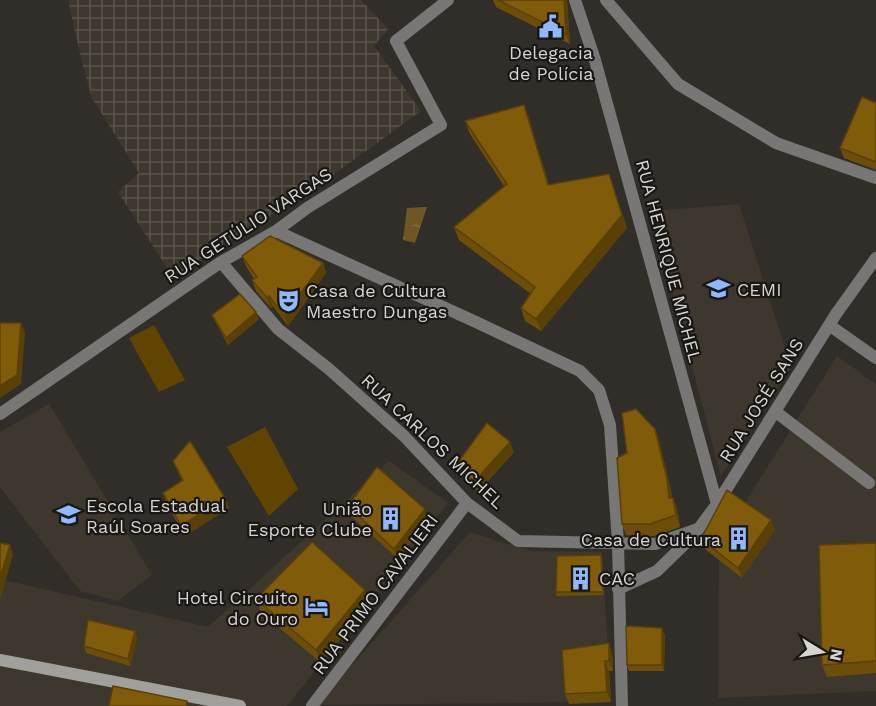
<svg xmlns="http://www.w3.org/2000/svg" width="876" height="706" font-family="'Work Sans',sans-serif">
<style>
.built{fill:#3d372d}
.industrial{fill:url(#industrial-grid)}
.green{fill:#614400}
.water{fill:url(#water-ripples)}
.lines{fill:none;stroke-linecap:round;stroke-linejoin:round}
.minor{stroke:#797775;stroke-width:12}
.secondary{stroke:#a2a09d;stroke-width:12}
.wall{fill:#6d4e09}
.shaded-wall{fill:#594007}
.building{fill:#7f5b0a;stroke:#594007;stroke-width:1.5}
.labels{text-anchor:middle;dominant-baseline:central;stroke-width:4.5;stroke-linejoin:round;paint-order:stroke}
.poi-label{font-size:18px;fill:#d7d5d2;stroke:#181715;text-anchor:start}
.street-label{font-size:18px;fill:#d7d5d2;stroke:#181715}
</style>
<defs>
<pattern id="industrial-grid" width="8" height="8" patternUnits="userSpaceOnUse" patternTransform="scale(1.5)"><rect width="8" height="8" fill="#3d372d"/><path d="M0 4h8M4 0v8" fill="none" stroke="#58534b"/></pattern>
<pattern id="water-ripples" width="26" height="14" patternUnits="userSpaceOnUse" patternTransform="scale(1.5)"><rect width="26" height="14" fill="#705625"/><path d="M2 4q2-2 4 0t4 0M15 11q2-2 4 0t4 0" fill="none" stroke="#846d44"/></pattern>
</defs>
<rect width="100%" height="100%" fill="#312e2a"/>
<path class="built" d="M 739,204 L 791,367 L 721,476 L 651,211 Z
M 837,356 L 876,384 L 876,691 L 718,698 L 719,544 Z
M 49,404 L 152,575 L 117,601 L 80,591 L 0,487 L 0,432 Z
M 389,461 L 448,503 L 287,706 L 0,706 L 0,579 L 208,627 Z
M 470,532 L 531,551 L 602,552 L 611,702 L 317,705 Z"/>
<path class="industrial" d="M 68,0 L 361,0 L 388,29 L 374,46 L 421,111 L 319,185 L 173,277 L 118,192 L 139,173 L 92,98 L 83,66 Z"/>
<path class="green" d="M 154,325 L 185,380 L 159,392 L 129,338 Z
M 265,427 L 298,489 L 269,516 L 227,447 Z"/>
<path class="water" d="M 427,207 L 415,243 L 403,240 L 407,208 Z"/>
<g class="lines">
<path class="minor" d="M 575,0 L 595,60 L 717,504 L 694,535 L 657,571 L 618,589
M 606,0 L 678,84 L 776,143 L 876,178
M 276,231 L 476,322 L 580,371 L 599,390 L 610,425 L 618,543 L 622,706
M 221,262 L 278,329 L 329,369 L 404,436 L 467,503 L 518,541 L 655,544 L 698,529
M 829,325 L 876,358
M 776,412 L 869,483
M 0,414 L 221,262 L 276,231 L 307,208 L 441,125 L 396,41 L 448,0
M 717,504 L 836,314 L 876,258
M 312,706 L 467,503"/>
<path class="secondary" d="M 0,660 L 240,706"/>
</g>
<path class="wall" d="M 493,0 L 567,0 L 570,44 L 496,7 Z
M 876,103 L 876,170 L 844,158 L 840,148 Z
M 524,105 L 549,185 L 609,174 L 627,228 L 541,331 L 525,321 L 521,308 L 531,294 L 459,240 L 454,227 L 504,186 L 470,134 L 465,121 Z
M 242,256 L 323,263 L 326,273 L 288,326 L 273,306 L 271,308 L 256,291 L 252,280 L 254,279 L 246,266 Z
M 212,315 L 259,319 L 228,345 L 215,321 Z
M 655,429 L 659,441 L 671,490 L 672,498 L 673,498 L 677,509 L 680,527 L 654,536 L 626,535 L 622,524 L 627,453 Z
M 514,452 L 478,492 L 459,475 L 456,465 Z
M 173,461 L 225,498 L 229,508 L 185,536 L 166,503 L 163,493 L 182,481 Z
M 348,506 L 428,519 L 398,559 L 351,516 Z
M 775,530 L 742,578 L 705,549 L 701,539 Z
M 876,543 L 876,673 L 827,677 L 822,665 Z
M 601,555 L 602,558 L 604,595 L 557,596 L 556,592 Z
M 256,599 L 370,603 L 321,663 L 261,612 Z
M 135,631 L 137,638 L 130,666 L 86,653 L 84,646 Z
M 665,635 L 664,671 L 629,671 L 627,665 Z
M 612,653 L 613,671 L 609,671 L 611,702 L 569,704 L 565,694 Z"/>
<path class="shaded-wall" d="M 564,0 L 567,0 L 570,44 L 566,34 Z
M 524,105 L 529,118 L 553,198 L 548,185 Z
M 609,174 L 627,228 L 541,331 L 536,319 Z
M 323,263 L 326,273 L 288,326 L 284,316 Z
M 269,296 L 273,306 L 271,308 L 267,298 Z
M 256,312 L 259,319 L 228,345 L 226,338 Z
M 21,323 L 25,333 L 21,384 L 0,398 L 0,386 Z
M 655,429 L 659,441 L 671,490 L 673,510 L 669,498 Z
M 510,442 L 514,452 L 478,492 L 474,482 Z
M 225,498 L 229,508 L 185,536 L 181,526 Z
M 673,498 L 677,509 L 680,527 L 676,515 Z
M 425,509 L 428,519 L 398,559 L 394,549 Z
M 771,520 L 775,530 L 742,578 L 738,568 Z
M 10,545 L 13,555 L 0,600 L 0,578 Z
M 601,555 L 602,558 L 604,595 L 603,592 Z
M 365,590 L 370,603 L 321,663 L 316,650 Z
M 662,628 L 665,635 L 664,671 L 662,665 Z
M 135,631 L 137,638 L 130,666 L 128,659 Z
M 609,643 L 612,653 L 613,671 L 609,661 Z
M 605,661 L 609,671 L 611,702 L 607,692 Z"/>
<path class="building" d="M 498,0 L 564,0 L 566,34 Z
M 862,97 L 876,103 L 876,162 L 840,148 Z
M 524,105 L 548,185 L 609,174 L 622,215 L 536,319 L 521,308 L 535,287 L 454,227 L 507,184 L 465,121 Z
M 270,236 L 323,263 L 284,316 L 269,296 L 267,298 L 252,280 L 257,277 L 242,256 Z
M 240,294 L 256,312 L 226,338 L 212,315 Z
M 0,323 L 21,323 L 17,375 L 0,386 Z
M 636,409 L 655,429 L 667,479 L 669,498 L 673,498 L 676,515 L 650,524 L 622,524 L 617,458 L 627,453 L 622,413 Z
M 487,423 L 510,442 L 474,482 L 456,465 Z
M 190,441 L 225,498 L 181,526 L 163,493 L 183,480 L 173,461 Z
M 377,467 L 425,509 L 394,549 L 348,506 Z
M 727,490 L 771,520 L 738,568 L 701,539 Z
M 312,542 L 365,590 L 316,650 L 256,599 Z
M 0,543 L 10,545 L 0,578 Z
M 876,543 L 876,661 L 822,665 L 819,545 Z
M 601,555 L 603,592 L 556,592 L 557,556 Z
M 88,620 L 135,631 L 128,659 L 84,646 Z
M 626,626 L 662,628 L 662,665 L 627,665 Z
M 609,643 L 609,661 L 605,661 L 607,692 L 565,694 L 562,650 Z
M 113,686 L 187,701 L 186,706 L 109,706 Z"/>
<defs>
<symbol id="civic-bare" viewBox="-9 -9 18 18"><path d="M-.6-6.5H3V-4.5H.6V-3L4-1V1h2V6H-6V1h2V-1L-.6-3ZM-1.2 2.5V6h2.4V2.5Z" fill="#8fb8fd" stroke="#181715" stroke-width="2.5" paint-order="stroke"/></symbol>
<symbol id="school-bare" viewBox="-9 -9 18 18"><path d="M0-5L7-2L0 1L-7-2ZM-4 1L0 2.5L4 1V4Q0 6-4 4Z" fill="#8fb8fd" stroke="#181715" stroke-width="2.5" paint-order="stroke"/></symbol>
<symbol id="theatre-bare" viewBox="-9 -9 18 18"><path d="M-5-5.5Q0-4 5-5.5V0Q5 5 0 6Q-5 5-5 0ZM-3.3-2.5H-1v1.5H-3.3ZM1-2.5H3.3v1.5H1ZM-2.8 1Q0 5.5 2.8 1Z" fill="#8fb8fd" stroke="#181715" stroke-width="2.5" paint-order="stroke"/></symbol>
<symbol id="building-bare" viewBox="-9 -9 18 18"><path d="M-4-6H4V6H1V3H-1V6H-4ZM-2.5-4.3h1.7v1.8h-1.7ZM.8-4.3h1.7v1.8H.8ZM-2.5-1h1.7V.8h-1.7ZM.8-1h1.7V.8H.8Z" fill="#8fb8fd" stroke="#181715" stroke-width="2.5" paint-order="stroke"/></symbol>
<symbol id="hotel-bare" viewBox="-9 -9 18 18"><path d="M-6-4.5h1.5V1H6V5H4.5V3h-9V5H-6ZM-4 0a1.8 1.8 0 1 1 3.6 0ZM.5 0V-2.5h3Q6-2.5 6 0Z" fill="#8fb8fd" stroke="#181715" stroke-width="2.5" paint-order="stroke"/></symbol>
</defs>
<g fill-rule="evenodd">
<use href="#civic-bare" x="534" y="10" width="33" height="33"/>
<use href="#school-bare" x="702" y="272" width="33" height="33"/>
<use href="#theatre-bare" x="272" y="284" width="33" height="33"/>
<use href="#school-bare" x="52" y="498" width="33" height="33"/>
<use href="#building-bare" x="374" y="502" width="33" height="33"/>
<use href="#building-bare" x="722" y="522" width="33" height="33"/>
<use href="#building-bare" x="564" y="562" width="33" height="33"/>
<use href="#hotel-bare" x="300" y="590" width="33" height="33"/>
</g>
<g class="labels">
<g class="poi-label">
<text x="551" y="52" text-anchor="middle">Delegacia<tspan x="551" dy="21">de Polícia</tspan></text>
<text x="737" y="289">CEMI</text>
<text x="306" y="290">Casa de Cultura<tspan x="306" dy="21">Maestro Dungas</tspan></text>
<text x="86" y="505">Escola Estadual<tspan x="86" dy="21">Raúl Soares</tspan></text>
<text x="372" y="508" text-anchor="end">União<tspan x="372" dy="21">Esporte Clube</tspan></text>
<text x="721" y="539" text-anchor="end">Casa de Cultura</text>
<text x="599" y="578">CAC</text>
<text x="298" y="597" text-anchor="end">Hotel Circuito<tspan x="298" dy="21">do Ouro</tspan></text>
</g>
<g class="street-label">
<text transform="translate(248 225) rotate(-33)">RUA GETÚLIO VARGAS</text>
<text transform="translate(669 261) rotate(75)">RUA HENRIQUE MICHEL</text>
<text transform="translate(761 400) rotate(-58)">RUA JOSÉ SANS</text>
<text transform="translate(433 441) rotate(43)">RUA CARLOS MICHEL</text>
<text transform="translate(375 594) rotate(-53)">RUA PRIMO CAVALIERI</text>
</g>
</g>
<g transform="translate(822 652) rotate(101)" stroke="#181715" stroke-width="4.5" paint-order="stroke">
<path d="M0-4.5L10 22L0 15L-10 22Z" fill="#d7d5d2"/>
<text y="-9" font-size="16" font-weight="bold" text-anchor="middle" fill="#d7d5d2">N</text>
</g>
</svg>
